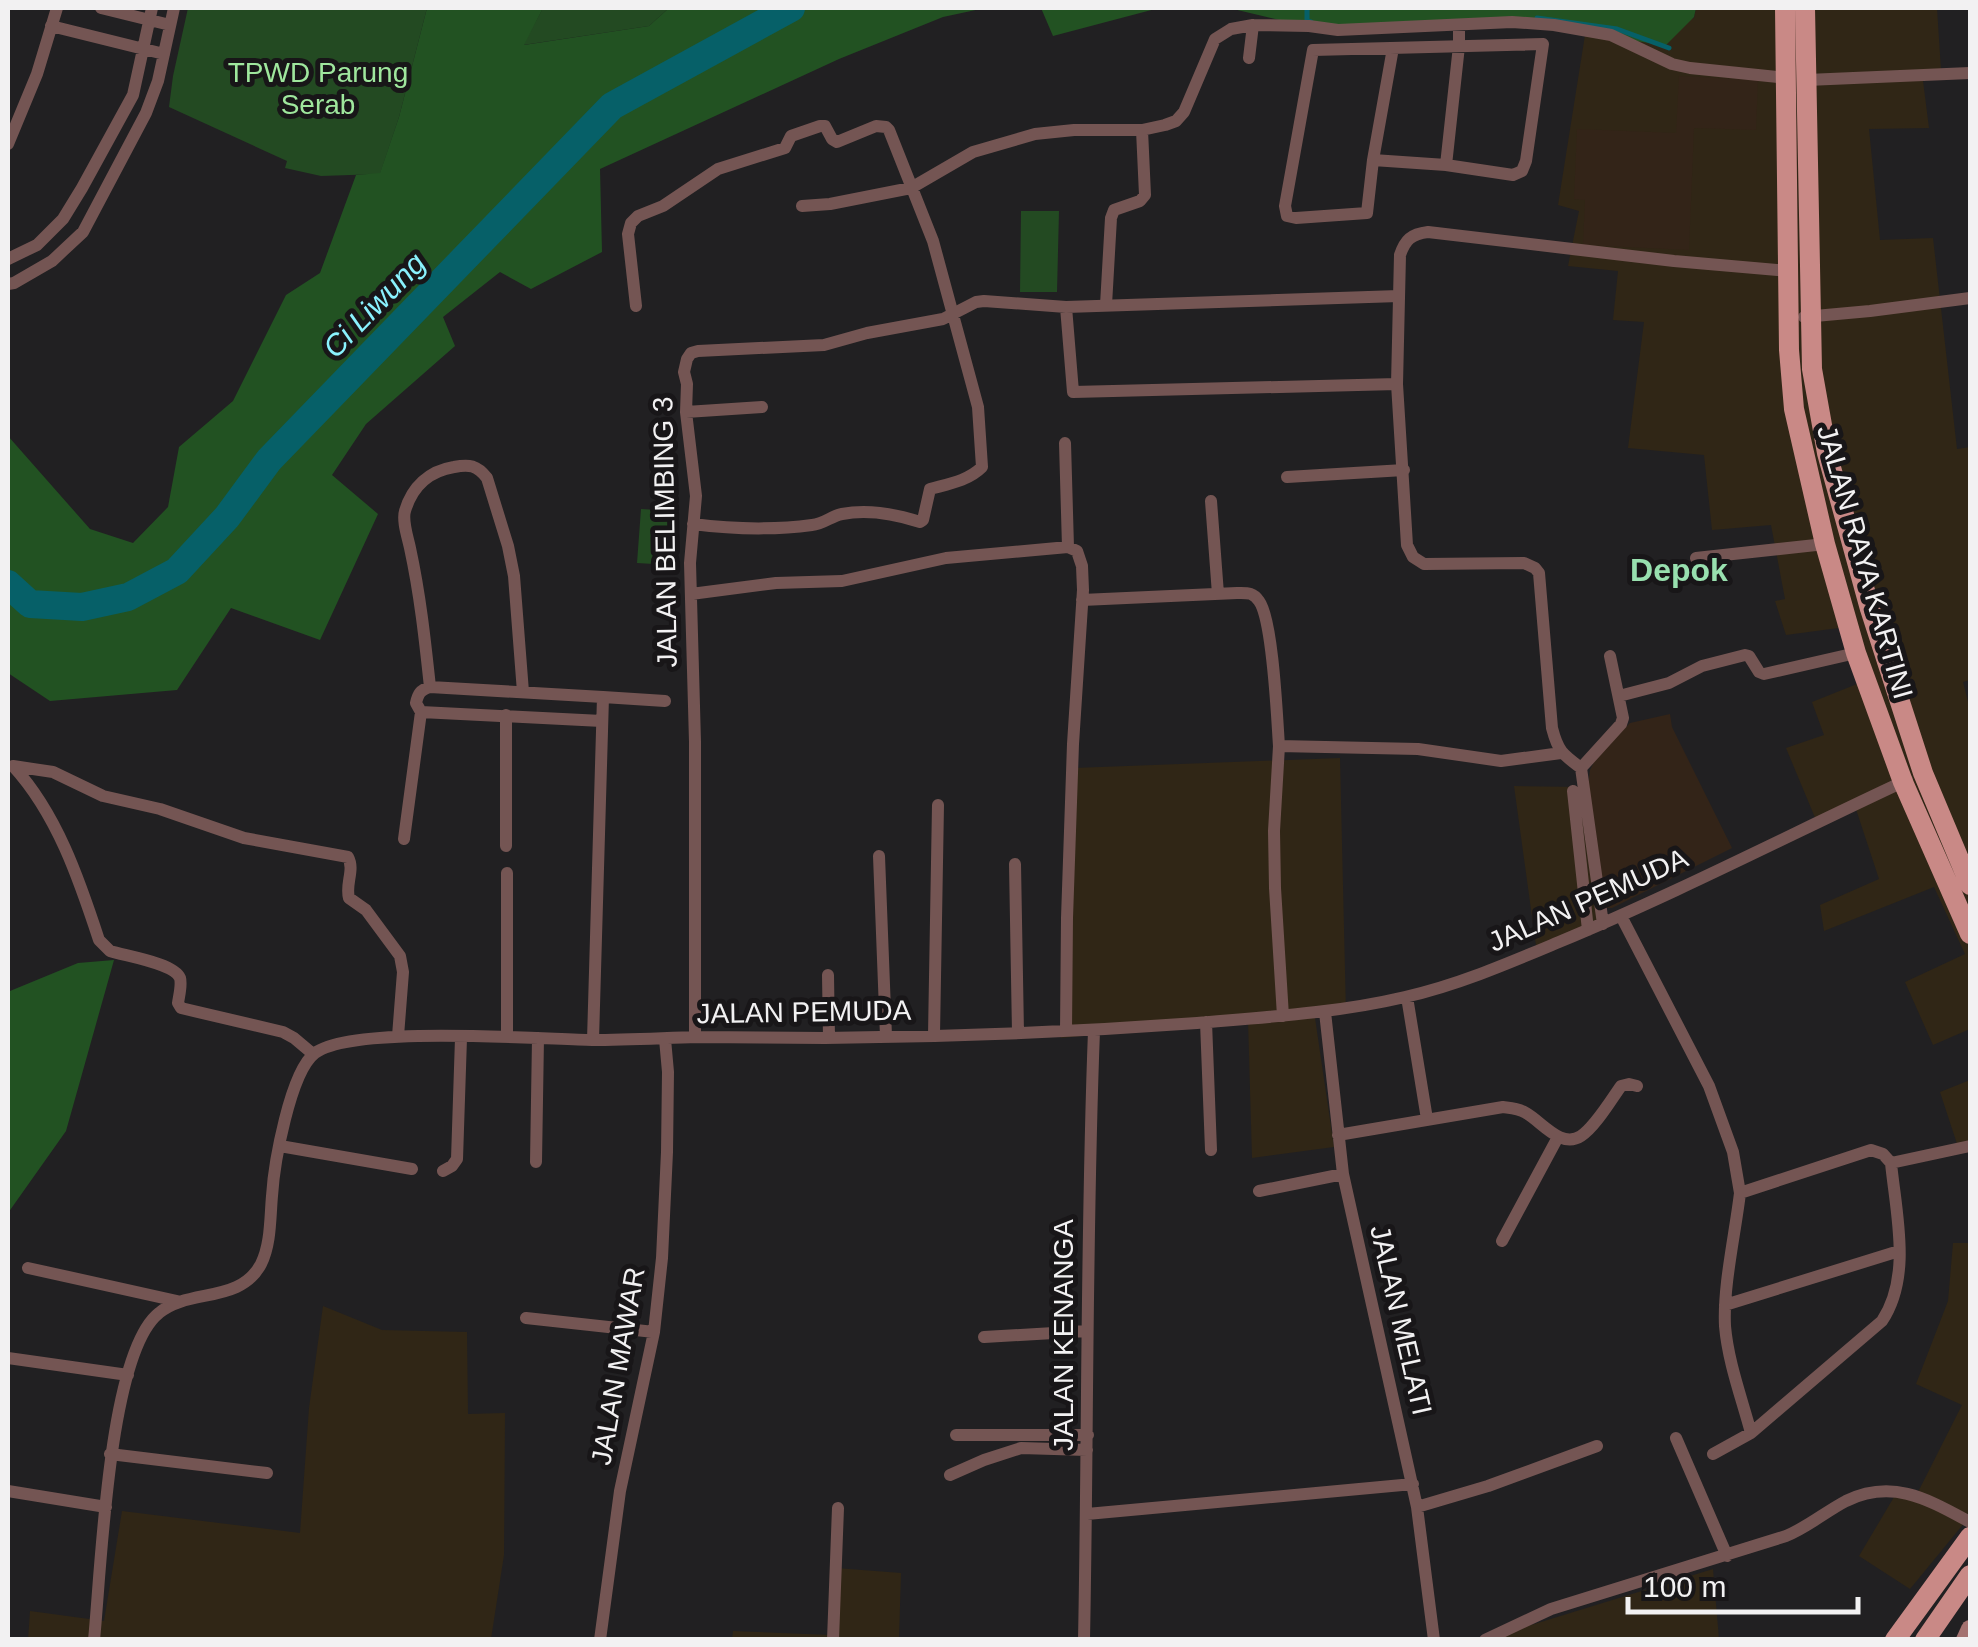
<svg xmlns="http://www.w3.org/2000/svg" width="1978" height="1647" font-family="Arial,sans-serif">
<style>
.commercial{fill:#302616}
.medical{fill:#332418}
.green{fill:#234a22}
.forest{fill:#225222}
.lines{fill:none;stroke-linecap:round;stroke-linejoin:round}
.stream{stroke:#066068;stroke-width:5}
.river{stroke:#066068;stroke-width:28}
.street{stroke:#745553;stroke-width:12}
.secondary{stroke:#a47270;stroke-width:18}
.primary{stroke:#c98986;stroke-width:20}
.labels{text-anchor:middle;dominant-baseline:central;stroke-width:10;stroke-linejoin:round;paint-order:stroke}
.park-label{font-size:28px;fill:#9fe79d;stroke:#181618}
.street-label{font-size:28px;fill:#f2f1f2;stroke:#181618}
.water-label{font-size:30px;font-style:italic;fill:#8af2fe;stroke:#181618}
.quarter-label{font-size:32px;font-weight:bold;fill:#98e0af;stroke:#181618}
</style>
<rect width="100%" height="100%" fill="#212022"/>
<path class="commercial" d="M 1696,8 L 1937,8 L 1941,70 L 1922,73 L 1929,128 L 1869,129 L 1880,240 L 1933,238 L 1957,449 L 1970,447 L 1970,680 L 1963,682 L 1970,710 L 1970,1029 L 1933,1045 L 1905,982 L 1965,954 L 1934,887 L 1824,931 L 1820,905 L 1879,879 L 1853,800 L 1816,820 L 1786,748 L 1824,735 L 1812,702 L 1862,682 L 1846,627 L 1786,635 L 1775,601 L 1785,599 L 1771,525 L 1712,530 L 1704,455 L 1628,448 L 1644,322 L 1613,320 L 1618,271 L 1568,266 L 1579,211 L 1558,205 L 1585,35 L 1694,18 Z
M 1340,758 L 1346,1013 L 1315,1018 L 1334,1147 L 1252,1158 L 1248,1020 L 1061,1038 L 1061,958 L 1074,768 Z
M 1514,786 L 1581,787 L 1602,924 L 1537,953 Z
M 1970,1080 L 1970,1151 L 1960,1153 L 1940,1092 Z
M 1953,1243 L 1970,1243 L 1970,1516 L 1910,1589 L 1859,1556 L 1897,1492 L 1916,1496 L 1962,1405 L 1916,1384 L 1948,1301 Z
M 323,1306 L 382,1330 L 467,1332 L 468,1414 L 505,1413 L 504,1555 L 491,1639 L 28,1640 L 30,1611 L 104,1621 L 122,1511 L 300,1533 L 309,1408 Z
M 836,1568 L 901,1573 L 899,1639 L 732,1640 L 733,1631 L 831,1635 Z
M 1713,1569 L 1719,1639 L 1491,1640 L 1499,1635 Z"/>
<path class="medical" d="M 1679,76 L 1758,80 L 1756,130 L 1694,128 L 1689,250 L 1583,245 L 1585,200 L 1574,199 L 1577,129 L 1676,133 Z
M 1670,714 L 1672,727 L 1732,848 L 1612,908 L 1605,908 L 1588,786 L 1590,770 L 1598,754 L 1630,723 Z"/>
<path class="green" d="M 188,8 L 427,8 L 399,117 L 380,174 L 321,176 L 285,168 L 287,161 L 169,107 L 173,76 Z
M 543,8 L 669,8 L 649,26 L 523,45 Z
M 1021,211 L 1059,211 L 1057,292 L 1020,292 Z
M 641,509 L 674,511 L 670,565 L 637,563 Z"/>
<path class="forest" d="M 427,8 L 543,8 L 524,45 L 649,26 L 669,8 L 985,8 L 943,17 L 839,59 L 600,169 L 602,252 L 531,289 L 500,272 L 443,317 L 455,346 L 366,424 L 332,475 L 378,514 L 320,640 L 231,608 L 177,690 L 50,701 L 8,673 L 8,436 L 90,529 L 133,543 L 168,507 L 179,447 L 233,401 L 286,295 L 320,273 L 356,175 L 380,173 L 399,117 Z
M 1041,8 L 1159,8 L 1053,36 Z
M 1229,8 L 1696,8 L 1694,17 L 1666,45 L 1480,21 L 1325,31 Z
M 114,960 L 66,1131 L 8,1213 L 8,988 L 10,991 L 78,963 Z"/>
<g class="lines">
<path class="stream" d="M 1307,8 L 1307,21 L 1311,22
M 1537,18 L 1617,29 L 1669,48"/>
<path class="river" d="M 8,584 L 30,604 L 82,607 L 128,597 L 177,571 L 227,517 L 269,460 L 612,106 L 791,8"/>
<path class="street" d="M 101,8 L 170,25
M 51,26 L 164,54
M 1249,58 L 1253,25
M 1807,80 L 1970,73
M 8,144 L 37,74 L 57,8
M 1373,160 L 1446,165 L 1513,175 L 1522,171 L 1526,161 L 1543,44 L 1313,50 L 1285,206 L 1287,216 L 1296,218 L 1367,213 L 1373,160 L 1393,48
M 1446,165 L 1459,46 L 1459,25
M 802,206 L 830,204 L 911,188 L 973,152 L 1035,134 L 1074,130 L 1142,130 L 1165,125 L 1176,121 L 1184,112 L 1215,39 L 1231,29 L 1253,25 L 1309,26 L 1338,30 L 1512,22 L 1554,25 L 1611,35 L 1672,64 L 1690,68 L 1787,78
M 8,259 L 37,245 L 63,219 L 82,188 L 133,95 L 152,8
M 8,284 L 14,283 L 52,261 L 83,232 L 146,113 L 158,81 L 174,8
M 1106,305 L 1111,218 L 1114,210 L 1140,201 L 1145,195 L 1142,130
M 636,306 L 628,234 L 631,223 L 638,216 L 663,206 L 718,169 L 785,148 L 791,136 L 820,126 L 825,126 L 832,139 L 837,142 L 876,126 L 886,127 L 889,130 L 933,241 L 978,407 L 982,467 C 968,481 948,484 930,489 L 923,520 L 920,522 C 895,514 868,509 842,514 C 831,516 824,524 812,525 C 774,530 732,529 693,524
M 1066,307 L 1073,392 L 1397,384
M 1804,317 L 1870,311 L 1970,298
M 686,412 L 762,407
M 1065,443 L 1068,547
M 1287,477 L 1404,470
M 1211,501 L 1218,594
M 1696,558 L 1825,544
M 691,594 L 776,583 L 842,581 L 946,558 L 1068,547 L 1077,551 L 1082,566 L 1083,590 L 1073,744 L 1067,918 L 1066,1031
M 1082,600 L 1237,593 C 1247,593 1253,592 1259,601 C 1273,620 1277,718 1279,746
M 430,687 C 425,640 420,594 410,548 C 408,538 402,521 405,511 C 412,487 429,471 454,467 C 469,464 477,465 487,478 L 508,546 L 514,576 L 523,692
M 1619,696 L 1669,683 L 1702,666 L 1745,655 L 1749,656 L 1759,672 L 1764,674 L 1856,653
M 421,712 L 602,721
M 13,766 L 53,772 L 103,796 L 160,809 L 244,838 L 348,857 C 355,870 345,884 349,898 L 366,910 L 400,956 L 403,972 L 398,1036
M 13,766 C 57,814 79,879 99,940 L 110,951 C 125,956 174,963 180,978 C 182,985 179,996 178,1003 L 181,1008 L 283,1032 L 294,1038 L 313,1054
M 1581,768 L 1621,724 L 1623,718 L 1610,656
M 1573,791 L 1588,930
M 404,839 L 421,712 L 416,703 C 418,694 420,690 430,687 L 603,697
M 506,846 L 506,715
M 879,856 L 886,1036
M 1015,864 L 1018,1033
M 1621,916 L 1709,1086 L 1733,1152 L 1740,1193 L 1871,1150 L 1883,1154 L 1891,1163 C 1896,1214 1912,1276 1882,1321 L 1751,1433 L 1713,1454
M 1603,924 L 1581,768 C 1562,754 1558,751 1552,728 L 1539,573 L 1535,568 L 1524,563 L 1424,564 L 1413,557 L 1407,545 L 1397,384 L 1400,255 C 1405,240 1411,234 1428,232 L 1674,261 L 1788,271
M 828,975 L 829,1038
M 1407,997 L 1427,1119
M 1325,1012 L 1343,1174 L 1417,1507 L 1434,1640
M 1283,1016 L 1275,888 L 1274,831 L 1279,746 L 1418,749 L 1501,761 L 1561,753
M 1206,1022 L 1211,1150
M 934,1035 L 938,805
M 507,1037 L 507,873
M 695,1037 L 695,742 L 690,563 L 696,496 L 686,412 L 687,384 L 684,372 L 687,359 L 691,353 L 698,351 L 824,345 L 867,333 L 943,319 L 976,302 L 984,301 L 1066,307 L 1399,296
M 593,1040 L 603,697 L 665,701
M 1338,1135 L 1503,1107 C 1511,1108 1518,1108 1526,1113 C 1542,1122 1561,1149 1581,1136 C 1595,1127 1611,1100 1621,1086 L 1629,1084 L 1637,1086
M 280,1146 L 412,1169
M 536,1162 L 538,1038
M 1891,1163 L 1970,1146
M 443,1171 L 452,1166 L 457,1159 L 461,1038
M 1259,1191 L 1343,1174
M 1740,1193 C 1735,1235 1723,1286 1725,1326 C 1728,1362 1742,1399 1751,1433
M 1502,1241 L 1558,1137
M 28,1268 L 177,1301
M 1725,1305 L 1899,1251
M 526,1318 L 654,1332
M 984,1337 L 1087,1331
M 8,1358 L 128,1375
M 956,1435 L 1088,1435
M 1676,1438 L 1727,1556
M 110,1454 L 267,1473
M 950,1475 L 984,1460 L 1021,1448 L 1087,1450
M 8,1491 L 106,1507
M 1417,1507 L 1488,1486 L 1597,1446
M 1087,1514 L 1413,1484
M 94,1640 C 101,1572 108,1353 159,1313 C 189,1288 240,1304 261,1264 C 271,1244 270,1218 272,1196 C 274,1164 290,1072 315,1053 C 352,1025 539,1039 592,1040 C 627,1040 662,1038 697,1037 C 740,1037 782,1038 825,1038 C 949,1037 1074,1032 1197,1023 C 1267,1017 1337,1013 1405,997 C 1458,985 1509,963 1559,942 C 1677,893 1791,834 1907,780
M 600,1640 L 620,1491 L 654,1332 L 662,1258 L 667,1152 L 668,1072 L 665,1039
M 833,1640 L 838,1508
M 1084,1640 C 1088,1437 1086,1234 1094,1031
M 1485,1640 L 1551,1609 L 1786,1536 C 1808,1527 1825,1512 1846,1501 C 1893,1478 1929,1500 1970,1522"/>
<path class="secondary" d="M 1965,1640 L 1970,1629"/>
<path class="primary" d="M 1785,8 L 1789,350 L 1794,409 L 1825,544 L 1856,653 L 1903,782 L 1970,934
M 1805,8 L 1812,369 L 1827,453 L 1870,609 L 1923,773 L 1970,885
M 1895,1640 L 1970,1537
M 1925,1640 L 1970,1575"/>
</g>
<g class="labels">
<g class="park-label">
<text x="318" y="72">TPWD Parung<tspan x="318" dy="32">Serab</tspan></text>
</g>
<g class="street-label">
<text transform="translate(665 532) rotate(-91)">JALAN BELIMBING 3</text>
<text transform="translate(1865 562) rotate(74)">JALAN RAYA KARTINI</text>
<text transform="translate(1588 900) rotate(-24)">JALAN PEMUDA</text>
<text transform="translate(804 1012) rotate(-1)">JALAN PEMUDA</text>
<text transform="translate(1401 1320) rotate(77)">JALAN MELATI</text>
<text transform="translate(1063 1335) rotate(-90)">JALAN KENANGA</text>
<text transform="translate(618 1366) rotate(-80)">JALAN MAWAR</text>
</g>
<g class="water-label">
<text transform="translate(374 305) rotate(-46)">Ci Liwung</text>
</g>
<g class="quarter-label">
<text x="1679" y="570">Depok</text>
</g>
</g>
<rect width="1978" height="1647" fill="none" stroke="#f2f1f2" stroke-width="20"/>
<path d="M1628 1597v15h230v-15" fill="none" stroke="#f2f1f2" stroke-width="5"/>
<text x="1643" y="1597" font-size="30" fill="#f2f1f2" stroke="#181618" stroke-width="8" paint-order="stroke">100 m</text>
</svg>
